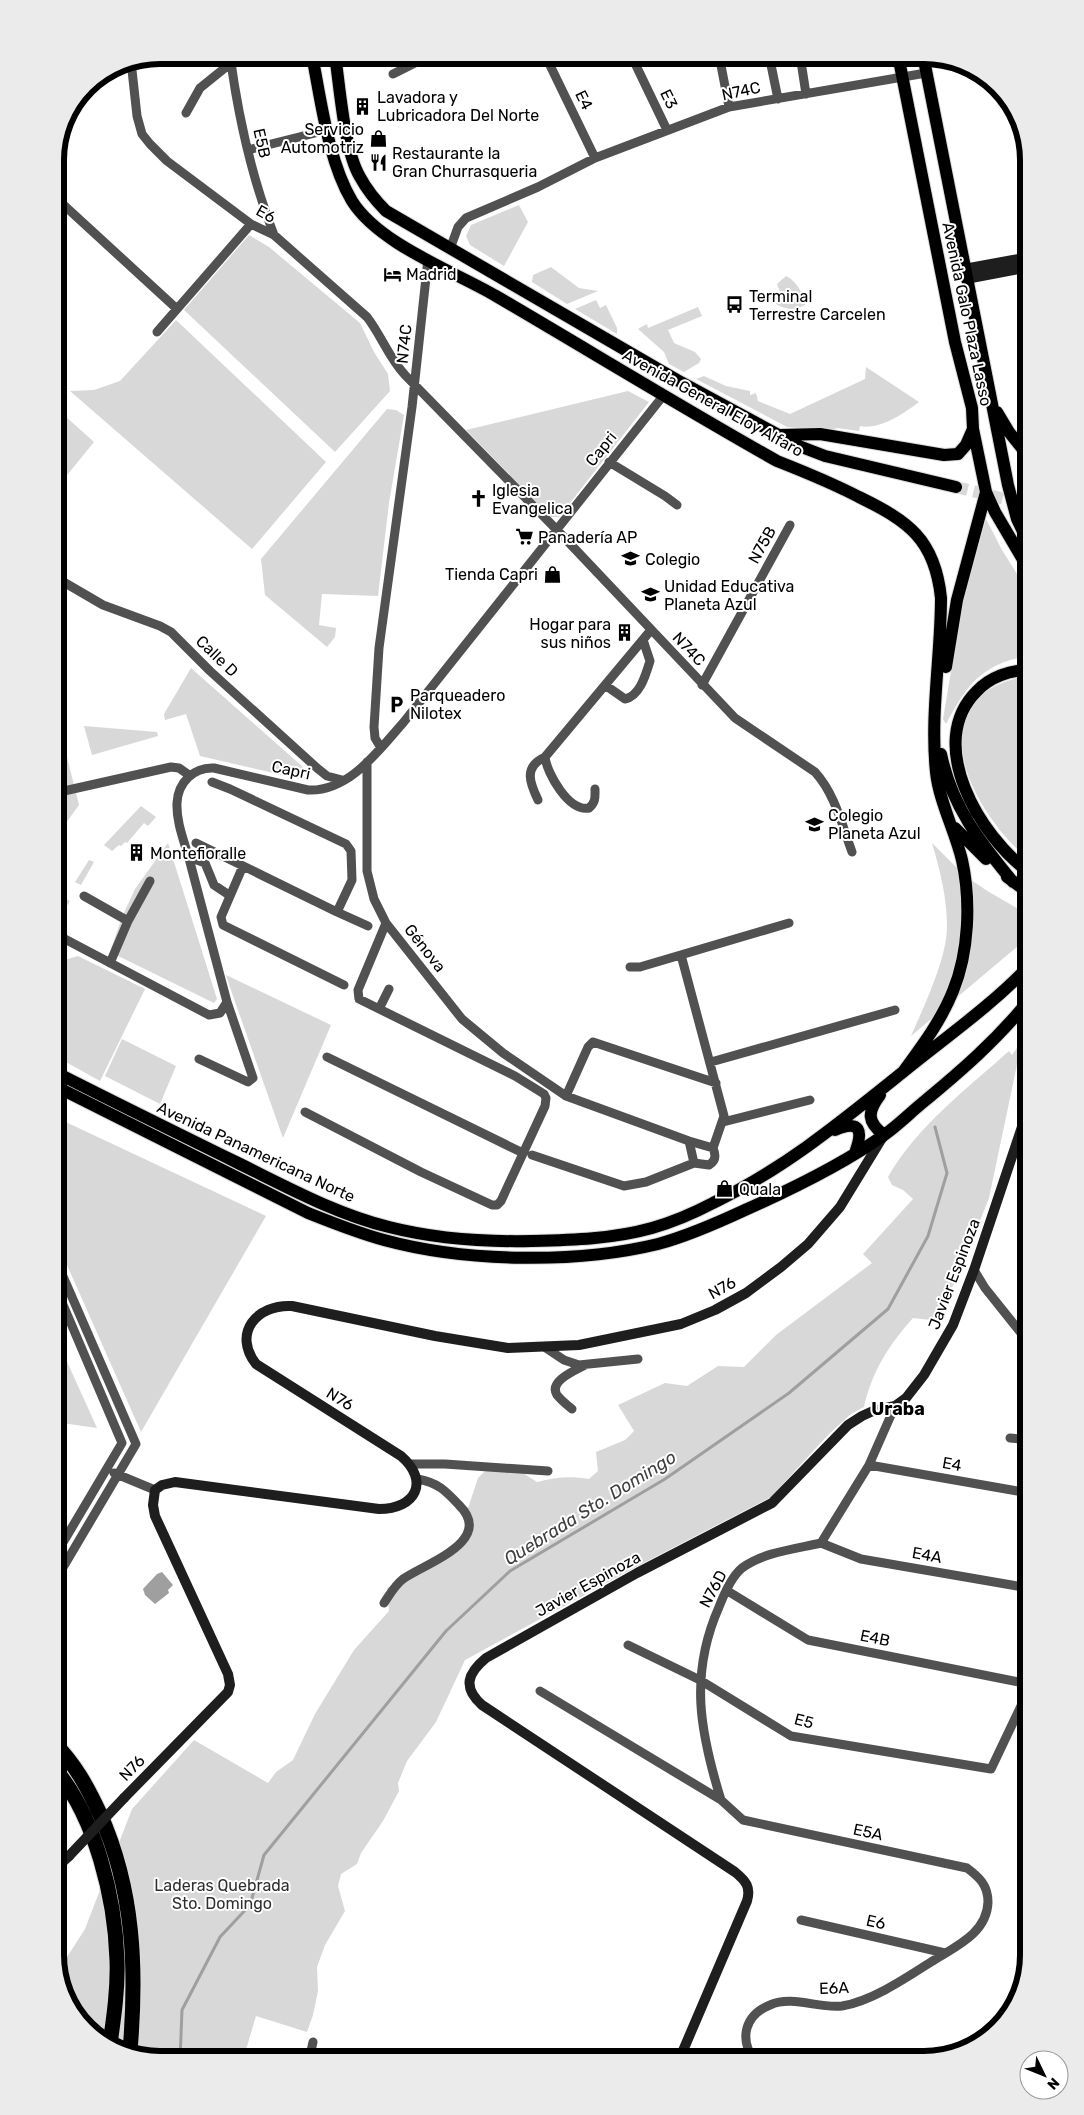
<svg xmlns="http://www.w3.org/2000/svg" width="1084" height="2115" font-family="Rubik,sans-serif">
<style>
.green{fill:#d8d8d8}
.water{fill:#9f9f9f}
.lines{fill:none;stroke-linecap:round;stroke-linejoin:round}
.stream{stroke:#9f9f9f;stroke-width:3}
.primary-tunnel{stroke:#d9d9d9;stroke-width:12;stroke-dasharray:12 6;stroke-linecap:butt}
.primary-casing{stroke:#dbdbdb;stroke-width:14}
.highway-casing{stroke:#dbdbdb;stroke-width:17}
.street{stroke:#515151;stroke-width:9}
.secondary{stroke:#1e1e1e;stroke-width:10}
.primary{stroke:#000;stroke-width:12}
.highway{stroke:#000;stroke-width:15}
.secondary-bridge{stroke:#1e1e1e;stroke-width:10}
.labels{text-anchor:middle;dominant-baseline:central;stroke-width:4;stroke-linejoin:round;paint-order:stroke}
.street-label{font-size:16px;fill:#000;stroke:#fff}
.poi-label{font-size:16px;fill:#000;stroke:#fff;text-anchor:start}
.park-label{font-size:16px;fill:#2f2f2f;stroke:#fff}
.neighbourhood-label{font-size:18px;font-weight:bold;fill:#000;stroke:#fff}
.water-label{font-size:18px;font-style:italic;fill:#404040;stroke:#fff}
.rim{fill:none;stroke:#000;stroke-width:6}
</style>
<rect width="100%" height="100%" fill="#fff"/>
<path class="green" d="M 519,205 L 528,222 L 504,266 L 470,245 L 466,236 L 471,225 Z
M 249,235 L 269,247 L 360,323 L 374,352 L 388,374 L 390,391 L 335,452 L 184,310 Z
M 551,267 L 579,288 L 598,291 L 567,304 L 532,282 L 533,275 Z
M 786,276 C 796,280 803,294 806,304 C 796,311 785,310 776,304 L 776,300 L 782,297 L 777,284 Z
M 596,300 L 600,308 L 606,305 L 617,328 L 617,334 L 575,309 Z
M 698,307 L 702,316 L 668,330 L 674,343 L 695,352 L 701,359 L 699,363 L 684,372 L 669,364 L 664,352 L 638,329 L 647,324 L 648,328 Z
M 176,320 L 326,462 L 252,549 L 70,391 L 94,390 L 120,381 Z
M 866,367 L 919,402 C 903,414 880,430 860,426 L 859,431 L 837,428 L 830,430 L 787,427 L 696,379 L 704,376 L 726,386 L 750,391 L 750,395 L 756,393 L 758,401 L 790,414 L 865,379 Z
M 628,391 L 649,402 L 559,517 L 551,517 L 466,430 Z
M 55,407 L 94,442 L 55,490 Z
M 387,409 L 396,410 L 404,415 L 389,503 L 378,596 L 322,594 L 319,625 L 336,628 L 335,637 L 327,647 L 265,595 L 261,559 Z
M 986,519 L 1002,550 L 1029,593 L 1029,657 C 1005,658 980,671 966,691 C 958,701 952,713 946,724 L 943,719 L 962,606 Z
M 191,668 L 303,767 L 299,779 L 200,756 L 186,714 L 165,720 L 164,714 Z
M 1022,676 L 1029,676 L 1029,859 C 991,830 940,754 972,707 C 974,703 977,698 981,695 C 993,685 1008,681 1022,676 Z
M 56,699 L 58,721 L 79,805 L 55,838 Z
M 84,726 L 157,732 L 158,736 L 92,755 Z
M 141,806 L 156,817 L 148,826 L 144,823 L 127,843 L 125,842 L 121,846 L 119,845 L 112,851 L 104,845 Z
M 168,843 L 217,999 L 214,1003 L 110,952 L 122,917 L 135,889 Z
M 932,843 L 965,876 L 989,892 L 1029,915 L 1029,934 L 1024,941 L 911,1036 C 924,1006 947,959 947,926 C 947,898 940,870 932,843 Z
M 89,860 L 94,862 L 81,885 L 75,882 Z
M 64,898 L 70,901 L 57,922 L 55,921 L 55,912 Z
M 55,953 L 68,959 L 78,956 L 145,989 L 100,1081 L 55,1056 Z
M 226,975 L 331,1025 L 283,1138 L 233,996 Z
M 122,1039 L 176,1066 L 160,1104 L 105,1076 Z
M 1022,1041 L 989,1198 L 956,1281 L 931,1320 L 913,1318 C 889,1345 872,1371 864,1407 L 851,1414 L 828,1435 L 771,1497 L 634,1568 L 465,1660 L 436,1722 L 407,1761 L 398,1783 L 399,1791 L 383,1821 L 361,1853 L 357,1864 L 341,1874 L 338,1886 L 345,1911 L 325,1945 L 317,1967 L 318,1991 L 313,2015 L 307,2032 L 256,2016 L 243,2060 L 153,2060 L 96,2039 L 63,1995 L 58,1971 L 85,1929 L 110,1864 L 91,1812 L 78,1788 L 55,1755 L 55,1745 L 115,1853 L 132,1809 L 194,1740 L 268,1783 L 276,1772 L 293,1760 L 315,1714 L 354,1650 L 389,1611 L 387,1588 L 429,1566 L 470,1533 L 467,1511 L 478,1478 L 487,1469 L 520,1471 L 537,1482 C 556,1477 570,1476 589,1479 L 598,1471 L 596,1452 L 625,1440 L 634,1431 L 618,1405 L 665,1383 L 687,1386 L 718,1366 L 744,1367 L 776,1335 L 872,1263 L 863,1254 L 913,1199 L 903,1190 L 892,1185 L 888,1177 C 917,1126 967,1089 1009,1051 L 1012,1055 Z
M 55,1117 L 266,1216 L 141,1432 L 55,1238 Z
M 55,1335 L 97,1428 L 55,1422 Z"/>
<path class="water" d="M 162,1572 L 173,1585 L 168,1590 L 169,1593 L 155,1604 L 145,1595 L 143,1589 L 157,1574 Z"/>
<g class="lines">
<path class="stream" d="M 180,2060 L 182,2010 L 220,1937 L 250,1905 L 264,1855 L 446,1631 L 510,1571 L 665,1479 L 789,1393 L 888,1309 L 928,1236 L 947,1173 L 935,1127"/>
<path class="primary-tunnel" d="M 956,487 L 1029,505"/>
<defs>
<path id="primary" d="M 312,55 C 321,100 328,161 352,201 C 379,244 453,271 496,296 C 590,351 683,408 777,461 C 805,472 832,483 859,497 C 908,521 935,539 941,598 C 941,655 930,715 936,772 C 939,801 955,831 962,860 C 971,901 969,952 953,991 C 941,1021 922,1046 903,1072
M 335,55 C 340,88 344,150 360,177 C 367,190 376,201 386,211 L 677,380 L 799,446 L 825,456 L 956,487
M 898,55 L 955,342 L 972,408 L 973,429 L 986,492 L 995,512 L 1029,570
M 923,55 L 1008,485 L 1017,519 L 1029,544
M 997,412 L 1009,432 L 1029,457
M 781,435 L 820,434 L 944,455 L 958,454 L 966,445 L 973,429
M 946,667 L 957,600 L 986,492
M 941,754 C 952,807 980,842 1013,882
M 955,828 L 986,859
M 1029,872 C 980,837 924,743 977,691 C 990,677 1010,670 1029,670
M 1007,877 L 1029,893
M 55,1072 C 116,1103 177,1133 238,1163 C 287,1187 336,1214 389,1227 C 436,1239 484,1242 532,1241 C 572,1240 613,1239 652,1228 C 673,1222 694,1213 713,1203 C 784,1169 842,1121 903,1072 C 946,1037 991,1006 1029,966
M 55,1086 L 308,1213 C 333,1223 358,1233 384,1240 C 465,1262 576,1264 658,1244 C 688,1236 717,1223 745,1210 C 792,1189 842,1165 884,1135 C 897,1126 909,1114 921,1104 C 960,1072 998,1039 1029,1000
M 880,1095 C 867,1112 867,1122 884,1135
M 835,1130 C 861,1119 863,1131 855,1153"/>
<path id="highway" d="M 55,1744 C 75,1764 88,1788 100,1814 C 134,1890 137,1969 130,2051
M 55,1769 C 96,1818 115,1898 117,1960 C 118,1988 114,2016 110,2044"/>
</defs>
<use href="#primary" class="primary-casing"/>
<use href="#highway" class="highway-casing"/>
<path class="street" d="M 230,55 C 238,116 252,178 274,235
M 545,55 L 595,158
M 631,55 L 667,130
M 719,55 L 729,107
M 769,55 L 778,99
M 800,55 L 806,94
M 131,61 L 137,116 L 142,134 L 150,144 L 167,161 L 251,224 L 274,235 L 367,317 C 381,335 389,358 405,375 L 557,530 L 735,718 L 815,772 C 835,794 842,825 852,852
M 393,74 L 431,55
M 186,113 L 200,88 L 231,63
M 248,150 L 327,130
M 55,197 L 177,309
M 450,249 L 458,227 L 466,218 L 538,187 L 595,158 L 729,107 L 926,73
M 157,332 L 251,224
M 609,462 L 665,496 L 677,505
M 55,577 L 103,605 L 160,626 L 171,632 L 210,671 L 317,768 L 327,776 L 342,780
M 605,685 L 625,699 C 640,696 646,674 650,661 L 643,640
M 702,685 L 790,525
M 381,748 L 375,738 L 374,727 L 379,648 L 412,407 L 428,259
M 367,762 L 367,871 L 374,899 L 386,923 L 462,1019 L 503,1053 L 566,1096 L 689,1141 L 713,1148
M 595,789 C 595,797 596,802 589,808 C 569,812 547,774 545,757 L 651,630
M 55,793 L 171,767 L 179,768 L 189,775
M 538,800 C 530,783 523,767 545,757
M 196,843 L 337,912 L 352,880 L 351,851 L 346,844 L 230,789 L 212,782
M 189,857 L 205,863 L 214,885 L 229,895
M 243,866 L 221,917 L 223,925 L 344,985
M 84,896 L 128,921
M 337,912 L 368,926
M 61,937 L 209,1015 L 220,1013 L 227,1002 C 215,957 203,911 191,866 C 186,845 176,824 177,803 C 178,782 194,767 214,768 L 308,790 C 349,792 378,751 403,723 L 663,396
M 110,963 L 128,921 L 150,881
M 630,967 L 640,967 L 789,923
M 379,1009 L 389,989
M 327,1057 L 523,1153
M 199,1059 L 248,1082 L 253,1078 L 227,1002
M 711,1062 L 895,1010
M 566,1096 L 588,1047 L 593,1042 L 716,1083
M 305,1112 L 421,1172 L 492,1205 L 497,1205 L 501,1201 L 545,1106 L 546,1098 L 544,1094 L 515,1076 L 359,999 L 358,990 L 386,923
M 723,1122 L 810,1100
M 689,1141 L 694,1163
M 532,1155 L 624,1186 L 646,1182 L 694,1163 L 709,1165 C 716,1161 716,1155 713,1148 L 724,1116 L 681,955
M 974,1270 L 985,1288 L 1029,1343
M 546,1348 L 564,1360 L 579,1365 L 638,1359
M 572,1409 C 567,1405 561,1400 557,1395 C 548,1381 576,1370 585,1365
M 1010,1438 L 1029,1440
M 411,1464 L 445,1464 L 548,1471
M 869,1465 L 1029,1493
M 114,1473 L 155,1490
M 821,1543 L 861,1559 L 1029,1588
M 55,1556 L 122,1443 L 55,1286
M 55,1581 L 136,1444 L 55,1258
M 726,1590 L 808,1640 L 1029,1684
M 384,1603 C 390,1594 395,1585 403,1579 C 426,1563 495,1541 459,1505 C 445,1490 438,1483 418,1479
M 628,1645 L 700,1680 L 791,1736 L 991,1769 L 1029,1689
M 540,1691 L 721,1800 L 743,1820 L 967,1868 C 979,1877 988,1885 988,1902 C 987,1934 954,1947 931,1962 C 906,1978 872,2001 842,2006 C 819,2009 793,1995 770,2005 C 745,2015 739,2038 754,2060
M 721,1800 C 700,1732 689,1675 719,1607 C 724,1594 731,1577 742,1568 C 764,1552 795,1549 821,1543 L 869,1465 L 895,1406
M 801,1920 L 945,1953
M 309,2060 L 313,2042"/>
<path class="secondary" d="M 964,269 L 1029,257
M 966,279 L 1029,267
M 124,1798 L 228,1692 L 230,1685 L 228,1674 L 155,1516 L 153,1505 L 155,1490 L 162,1485 L 175,1482 L 379,1509 C 416,1509 430,1481 401,1456 L 256,1364 C 232,1333 257,1304 292,1306 L 435,1336 L 508,1348 L 579,1345 L 681,1324 L 715,1310 L 746,1293 L 781,1267 L 808,1244 L 840,1207 L 884,1135
M 55,1869 L 69,1856
M 679,2060 L 747,1901 C 751,1887 746,1881 735,1872 L 482,1705 C 462,1687 468,1673 486,1658 L 637,1573 L 772,1503 L 848,1425 L 862,1416 L 873,1411 L 895,1406 L 906,1398 L 924,1375 L 953,1325 L 974,1270 L 1029,1106"/>
<use href="#primary" class="primary"/>
<use href="#highway" class="highway"/>
<path class="secondary-bridge" d="M 69,1856 L 124,1798"/>
</g>
<defs>
<symbol id="building-bare" viewBox="-9 -9 18 18"><path d="M-4-6H4V6H1V3H-1V6H-4ZM-2.5-4.3h1.7v1.8h-1.7ZM.8-4.3h1.7v1.8H.8ZM-2.5-1h1.7V.8h-1.7ZM.8-1h1.7V.8H.8Z" fill="#000" stroke="#fff" stroke-width="2.5" paint-order="stroke"/></symbol>
<symbol id="shop-bare" viewBox="-9 -9 18 18"><path d="M-5-2.5h2.3a2.7 3.5 0 0 1 5.4 0H5L5.5 6h-11ZM-1.5-2.5h3a1.5 2.3 0 0 0-3 0Z" fill="#000" stroke="#fff" stroke-width="2.5" paint-order="stroke"/></symbol>
<symbol id="restaurant-bare" viewBox="-9 -9 18 18"><path d="M-5-6h1v4h1v-4h1v4h1v-4h1v5L-1.5 .5V6h-2V.5L-5-1ZM5-6V6H3V1.5H1.5Q1.5-4 5-6Z" fill="#000" stroke="#fff" stroke-width="2.5" paint-order="stroke"/></symbol>
<symbol id="hotel-bare" viewBox="-9 -9 18 18"><path d="M-6-4.5h1.5V1H6V5H4.5V3h-9V5H-6ZM-4 0a1.8 1.8 0 1 1 3.6 0ZM.5 0V-2.5h3Q6-2.5 6 0Z" fill="#000" stroke="#fff" stroke-width="2.5" paint-order="stroke"/></symbol>
<symbol id="bus-bare" viewBox="-9 -9 18 18"><path d="M-5-6H5V4H4V6H2V4H-2V6H-4V4H-5ZM-3.5-4V0h7V-4ZM-3.5 1.2v1.5H-2V1.2ZM2 1.2v1.5H3.5V1.2Z" fill="#000" stroke="#fff" stroke-width="2.5" paint-order="stroke"/></symbol>
<symbol id="church-bare" viewBox="-9 -9 18 18"><path d="M-1.2-6h2.4v3.5h3.3v2.4h-3.3V6h-2.4V-.1h-3.3v-2.4h3.3Z" fill="#000" stroke="#fff" stroke-width="2.5" paint-order="stroke"/></symbol>
<symbol id="supermarket-bare" viewBox="-9 -9 18 18"><path d="M-6-5.5h2.5l.6 2H6L4.5 2H-2.5L-4.4-4H-6ZM-1.5 3.2a1.3 1.3 0 1 0 .1 0ZM3 3.2a1.3 1.3 0 1 0 .1 0Z" fill="#000" stroke="#fff" stroke-width="2.5" paint-order="stroke"/></symbol>
<symbol id="school-bare" viewBox="-9 -9 18 18"><path d="M0-5L7-2L0 1L-7-2ZM-4 1L0 2.5L4 1V4Q0 6-4 4Z" fill="#000" stroke="#fff" stroke-width="2.5" paint-order="stroke"/></symbol>
<symbol id="university-bare" viewBox="-9 -9 18 18"><path d="M0-5L7-2L0 1L-7-2ZM-4 1L0 2.5L4 1V4Q0 6-4 4Z" fill="#000" stroke="#fff" stroke-width="2.5" paint-order="stroke"/></symbol>
<symbol id="parking-bare" viewBox="-9 -9 18 18"><path d="M-3.5-5.5H1a3.5 3.5 0 0 1 0 7H-1V5.5H-3.5ZM-1-3.4V-.6H.8a1.4 1.4 0 0 0 0-2.8Z" fill="#000" stroke="#fff" stroke-width="2.5" paint-order="stroke"/></symbol>
</defs>
<g fill-rule="evenodd">
<use href="#building-bare" x="350" y="94" width="25" height="25"/>
<use href="#shop-bare" x="366" y="126" width="25" height="25"/>
<use href="#restaurant-bare" x="366" y="150" width="25" height="25"/>
<use href="#hotel-bare" x="380" y="262" width="25" height="25"/>
<use href="#bus-bare" x="722" y="292" width="25" height="25"/>
<use href="#church-bare" x="466" y="486" width="25" height="25"/>
<use href="#supermarket-bare" x="512" y="524" width="25" height="25"/>
<use href="#school-bare" x="618" y="546" width="25" height="25"/>
<use href="#shop-bare" x="540" y="562" width="25" height="25"/>
<use href="#university-bare" x="638" y="582" width="25" height="25"/>
<use href="#building-bare" x="612" y="620" width="25" height="25"/>
<use href="#parking-bare" x="384" y="692" width="25" height="25"/>
<use href="#school-bare" x="802" y="812" width="25" height="25"/>
<use href="#building-bare" x="124" y="840" width="25" height="25"/>
<use href="#shop-bare" x="712" y="1176" width="25" height="25"/>
</g>
<g class="labels">
<g class="street-label">
<text transform="translate(741 91) rotate(-12)">N74C</text>
<text transform="translate(669 99) rotate(64)">E3</text>
<text transform="translate(584 100) rotate(64)">E4</text>
<text transform="translate(262 143) rotate(77)">E5B</text>
<text transform="translate(266 214) rotate(29)">E6</text>
<text transform="translate(967 314) rotate(78)">Avenida Galo Plaza Lasso</text>
<text transform="translate(404 344) rotate(-84)">N74C</text>
<text transform="translate(713 403) rotate(29)">Avenida General Eloy Alfaro</text>
<text transform="translate(601 449) rotate(-51)">Capri</text>
<text transform="translate(762 545) rotate(-61)">N75B</text>
<text transform="translate(689 649) rotate(47)">N74C</text>
<text transform="translate(217 656) rotate(44)">Calle D</text>
<text transform="translate(291 770) rotate(12)">Capri</text>
<text transform="translate(425 948) rotate(52)">Génova</text>
<text transform="translate(256 1152) rotate(25)">Avenida Panamericana Norte</text>
<text transform="translate(954 1274) rotate(-69)">Javier Espinoza</text>
<text transform="translate(722 1288) rotate(-29)">N76</text>
<text transform="translate(340 1399) rotate(32)">N76</text>
<text transform="translate(952 1464) rotate(10)">E4</text>
<text transform="translate(927 1555) rotate(10)">E4A</text>
<text transform="translate(588 1584) rotate(-29)">Javier Espinoza</text>
<text transform="translate(713 1589) rotate(-62)">N76D</text>
<text transform="translate(875 1638) rotate(11)">E4B</text>
<text transform="translate(804 1721) rotate(15)">E5</text>
<text transform="translate(132 1768) rotate(-46)">N76</text>
<text transform="translate(868 1832) rotate(12)">E5A</text>
<text transform="translate(876 1922) rotate(13)">E6</text>
<text transform="translate(834 1988) rotate(-2)">E6A</text>
</g>
<g class="poi-label">
<text x="377" y="97">Lavadora y<tspan x="377" dy="18">Lubricadora Del Norte</tspan></text>
<text x="364" y="129" text-anchor="end">Servicio<tspan x="364" dy="18">Automotriz</tspan></text>
<text x="392" y="153">Restaurante la<tspan x="392" dy="18">Gran Churrasqueria</tspan></text>
<text x="406" y="274">Madrid</text>
<text x="749" y="296">Terminal<tspan x="749" dy="18">Terrestre Carcelen</tspan></text>
<text x="492" y="490">Iglesia<tspan x="492" dy="18">Evangelica</tspan></text>
<text x="538" y="537">Panadería AP</text>
<text x="645" y="559">Colegio</text>
<text x="538" y="574" text-anchor="end">Tienda Capri</text>
<text x="664" y="586">Unidad Educativa<tspan x="664" dy="18">Planeta Azul</tspan></text>
<text x="611" y="624" text-anchor="end">Hogar para<tspan x="611" dy="18">sus niños</tspan></text>
<text x="410" y="695">Parqueadero<tspan x="410" dy="18">Nilotex</tspan></text>
<text x="828" y="815">Colegio<tspan x="828" dy="18">Planeta Azul</tspan></text>
<text x="150" y="853">Montefioralle</text>
<text x="739" y="1189">Quala</text>
</g>
<g class="park-label">
<text x="222" y="1885">Laderas Quebrada<tspan x="222" dy="18">Sto. Domingo</tspan></text>
</g>
<g class="neighbourhood-label">
<text x="898" y="1409">Uraba</text>
</g>
<g class="water-label">
<text transform="translate(590 1508) rotate(-32)">Quebrada Sto. Domingo</text>
</g>
</g>
<path d="M0 0H1084V2115H0ZM160 64H924A96 96 0 0 1 1020 160V1955A96 96 0 0 1 924 2051H160A96 96 0 0 1 64 1955V160A96 96 0 0 1 160 64Z" fill="#ebebeb" fill-rule="evenodd"/>
<path class="rim" d="M160 64H924A96 96 0 0 1 1020 160V1955A96 96 0 0 1 924 2051H160A96 96 0 0 1 64 1955V160A96 96 0 0 1 160 64Z"/>
<g transform="translate(1044 2075) rotate(133)"><circle r="24" fill="#ffffff" stroke="#999999"/>
<path d="M0-4L9 19L0 12L-9 19Z" fill="#000000"/>
<text y="-8" font-size="14" font-weight="bold" text-anchor="middle" fill="#000000">N</text>
</g>
</svg>
